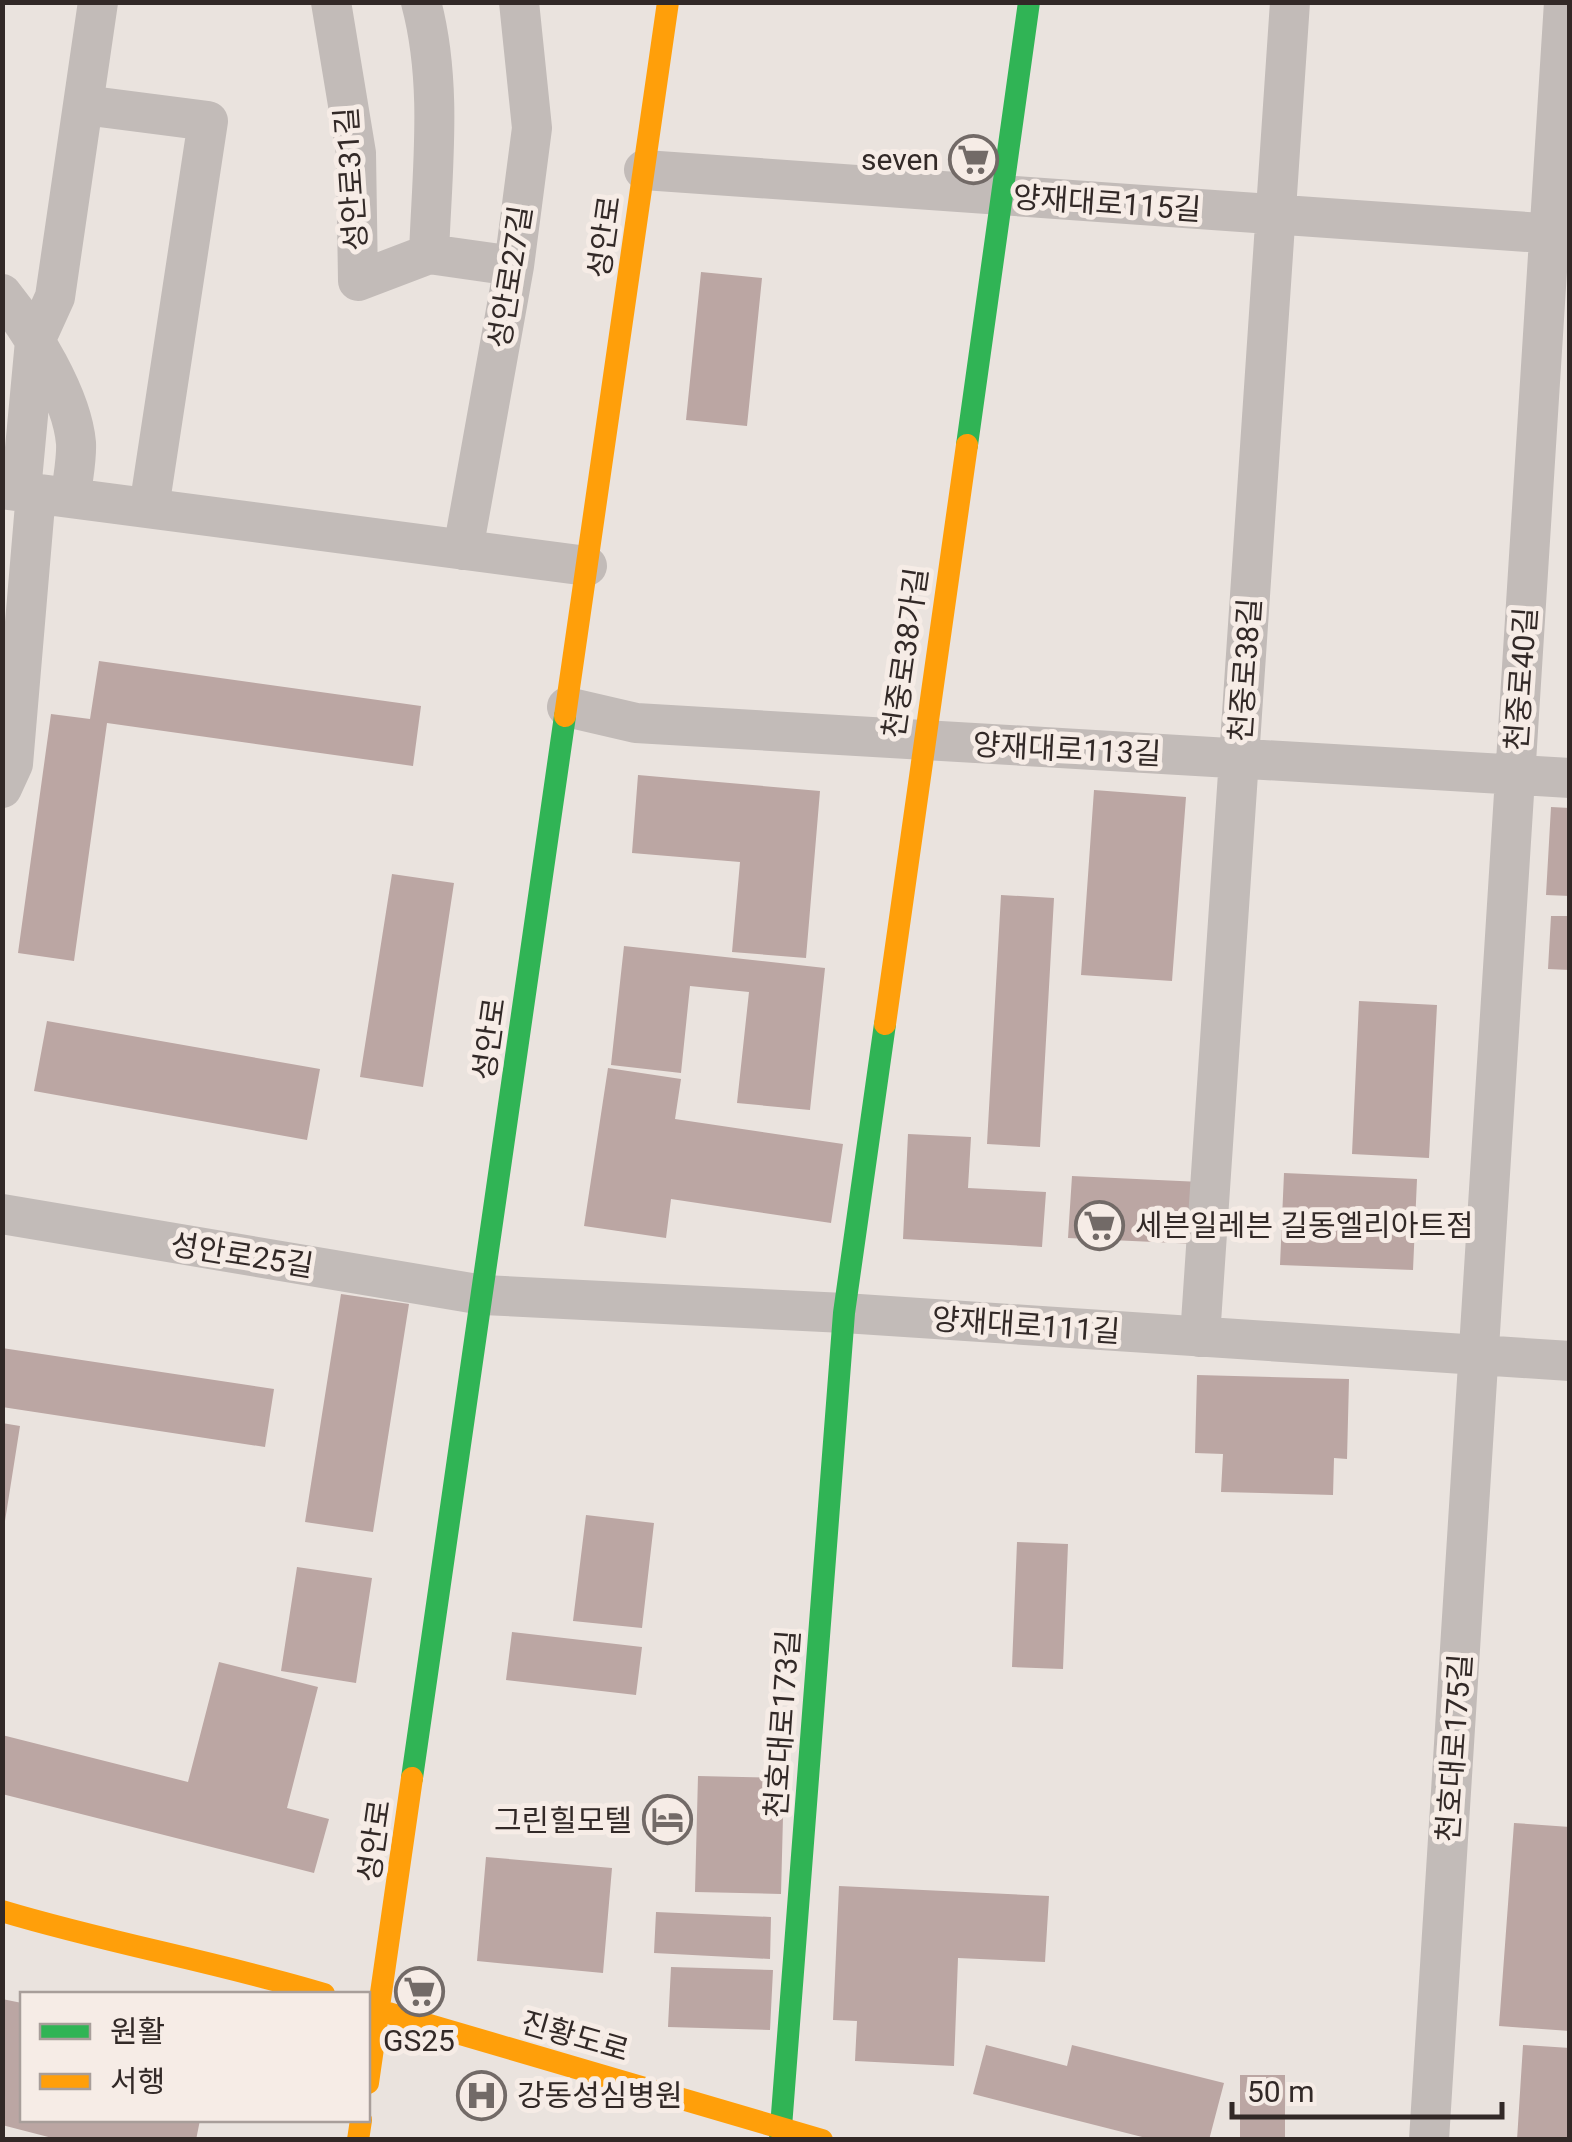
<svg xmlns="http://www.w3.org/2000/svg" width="1572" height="2142" font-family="Roboto,'Noto Sans KR',sans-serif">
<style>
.building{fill:#bba6a3}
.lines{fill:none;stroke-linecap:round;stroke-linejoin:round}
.street{stroke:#c2bbb8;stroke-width:40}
.fast{stroke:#30b455;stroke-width:22}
.slow{stroke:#ff9f0a;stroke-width:22}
.labels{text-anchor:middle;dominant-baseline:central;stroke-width:10;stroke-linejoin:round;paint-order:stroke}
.poi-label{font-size:30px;fill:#322927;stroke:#f6ece6;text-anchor:end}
.street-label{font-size:30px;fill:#322927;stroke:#f6ece6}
</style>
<rect width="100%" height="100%" fill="#eae3de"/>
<path class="building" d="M 701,272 L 762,278 L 747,426 L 686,420 Z
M 99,661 L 421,706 L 413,766 L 107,723 L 74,961 L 18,953 L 51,714 L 90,719 Z
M 638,775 L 820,791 L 806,958 L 732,952 L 740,862 L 632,853 Z
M 1094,790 L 1186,797 L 1172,981 L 1081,975 Z
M 1551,807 L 1570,808 L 1570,896 L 1546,895 Z
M 392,874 L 454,883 L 423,1087 L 360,1077 Z
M 1001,895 L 1054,898 L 1040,1147 L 987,1144 Z
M 1551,916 L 1570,916 L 1570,970 L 1548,969 Z
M 624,946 L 825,968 L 810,1110 L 737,1103 L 749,992 L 690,986 L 681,1073 L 611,1065 Z
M 1359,1001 L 1437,1005 L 1429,1158 L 1352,1154 Z
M 47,1021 L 320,1069 L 307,1140 L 34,1091 Z
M 608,1068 L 681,1079 L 675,1119 L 843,1144 L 831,1223 L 671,1199 L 666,1238 L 584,1226 Z
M 908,1134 L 971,1137 L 968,1188 L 1046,1192 L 1042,1247 L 903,1239 Z
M 1284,1173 L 1417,1179 L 1413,1270 L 1280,1265 Z
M 1072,1176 L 1201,1182 L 1197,1244 L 1068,1238 Z
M 341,1294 L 409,1304 L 373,1532 L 305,1522 Z
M 2,1348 L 274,1389 L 265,1447 L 2,1407 Z
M 1197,1375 L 1349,1379 L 1347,1459 L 1334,1458 L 1333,1495 L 1221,1492 L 1223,1454 L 1195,1453 Z
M 2,1423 L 20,1426 L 5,1521 L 2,1520 Z
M 586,1515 L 654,1523 L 642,1628 L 573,1621 Z
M 1017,1542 L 1068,1544 L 1063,1669 L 1012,1667 Z
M 297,1567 L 372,1578 L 356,1683 L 281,1671 Z
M 512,1632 L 642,1647 L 636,1695 L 506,1680 Z
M 219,1662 L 318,1687 L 287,1808 L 329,1819 L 314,1873 L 2,1794 L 2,1735 L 188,1782 Z
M 698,1776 L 784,1778 L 781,1894 L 695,1892 Z
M 1514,1823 L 1570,1827 L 1570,2031 L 1499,2026 Z
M 486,1857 L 612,1868 L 603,1973 L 477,1961 Z
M 839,1886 L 1049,1896 L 1045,1962 L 958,1958 L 954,2066 L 855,2061 L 857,2021 L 833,2020 Z
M 656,1912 L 771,1917 L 770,1959 L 654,1953 Z
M 671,1967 L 773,1970 L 770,2030 L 668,2027 Z
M 2,1999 L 22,2003 L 22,2120 L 200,2120 L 196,2140 L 60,2140 L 2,2125 Z
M 986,2045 L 1067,2066 L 1072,2045 L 1224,2083 L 1209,2140 L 1154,2140 L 973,2094 Z
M 1523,2045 L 1570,2048 L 1570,2140 L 1517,2140 Z
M 1240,2075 L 1285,2075 L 1285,2140 L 1240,2140 Z"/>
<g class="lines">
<path class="street" d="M 331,2 L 356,153 L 358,281 L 429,254 L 514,266
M 421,2 C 443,84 432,171 429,254
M 84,105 L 208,121 L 149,508
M 644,170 L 1570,235
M 2,294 C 31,330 72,396 76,443 C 77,460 72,481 71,498
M 2,489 L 587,566
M 21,491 L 35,341 L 55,297 L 98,2
M 463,550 L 514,266 L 532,128 L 519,2
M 567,707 L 636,723 L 1570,778
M 2,788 L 13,764 L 36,493
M 2,1214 L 483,1295 L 844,1313 L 1570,1361
M 1200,1337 L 1290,2
M 1429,2140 L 1564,2"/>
<path class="fast" d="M 967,445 L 1029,2
M 412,1778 L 565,716
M 780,2140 L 844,1313 L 885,1024"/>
<path class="slow" d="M 565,716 L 668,2
M 885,1024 L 967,445
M 2,1911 C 108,1943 218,1962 324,1994
M 368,2007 L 822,2140
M 368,2083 L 412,1778
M 358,2140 L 361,2120"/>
</g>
<defs>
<symbol id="supermarket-ring" viewBox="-11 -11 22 22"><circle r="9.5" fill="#f6ece6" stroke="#726a67" stroke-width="1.5"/><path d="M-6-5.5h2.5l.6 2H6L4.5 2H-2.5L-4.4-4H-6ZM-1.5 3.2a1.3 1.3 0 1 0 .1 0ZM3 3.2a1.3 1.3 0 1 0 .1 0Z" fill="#726a67"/></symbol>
<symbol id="hotel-ring" viewBox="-11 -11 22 22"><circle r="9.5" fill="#f6ece6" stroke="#726a67" stroke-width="1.5"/><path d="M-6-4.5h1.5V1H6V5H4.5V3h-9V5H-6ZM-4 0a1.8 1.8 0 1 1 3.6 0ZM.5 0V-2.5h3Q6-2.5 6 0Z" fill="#726a67"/></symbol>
<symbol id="hospital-ring" viewBox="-11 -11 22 22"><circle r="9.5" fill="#f6ece6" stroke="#726a67" stroke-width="1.5"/><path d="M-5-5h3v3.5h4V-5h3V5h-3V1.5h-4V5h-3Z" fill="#726a67"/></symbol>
</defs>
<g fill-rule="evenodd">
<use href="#supermarket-ring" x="946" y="132" width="55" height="55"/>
<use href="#supermarket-ring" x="1072" y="1198" width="55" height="55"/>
<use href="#hotel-ring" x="640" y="1792" width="55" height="55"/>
<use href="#supermarket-ring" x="392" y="1964" width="55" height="55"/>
<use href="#hospital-ring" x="454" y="2068" width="55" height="55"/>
</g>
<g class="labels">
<g class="poi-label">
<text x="939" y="159">seven</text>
<text x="1135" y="1225" text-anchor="start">세븐일레븐 길동엘리아트점</text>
<text x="632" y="1820">그린힐모텔</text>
<text x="419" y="2040" text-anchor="middle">GS25</text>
<text x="517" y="2095" text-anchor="start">강동성심병원</text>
</g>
<g class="street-label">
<text transform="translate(351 179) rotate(-94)">성안로31길</text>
<text transform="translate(1107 203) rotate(4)">양재대로115길</text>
<text transform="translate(604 237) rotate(-82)">성안로</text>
<text transform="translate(510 277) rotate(-81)">성안로27길</text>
<text transform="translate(905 653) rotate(-82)">천중로38가길</text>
<text transform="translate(1245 670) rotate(-86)">천중로38길</text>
<text transform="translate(1521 679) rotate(-86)">천중로40길</text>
<text transform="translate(1067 749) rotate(3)">양재대로113길</text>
<text transform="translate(489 1039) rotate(-82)">성안로</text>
<text transform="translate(242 1255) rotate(9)">성안로25길</text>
<text transform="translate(1026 1325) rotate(4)">양재대로111길</text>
<text transform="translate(782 1724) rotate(-86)">천호대로173길</text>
<text transform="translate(1454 1748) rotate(-86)">천호대로175길</text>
<text transform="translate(374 1841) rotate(-82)">성안로</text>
<text transform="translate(575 2036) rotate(16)">진황도로</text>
</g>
</g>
<rect width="1572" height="2142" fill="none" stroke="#322927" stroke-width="10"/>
<rect x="20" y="1992" width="350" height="130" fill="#f6ece6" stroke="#a89e9a" stroke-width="2.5"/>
<rect x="40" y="2024" width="50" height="15" fill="#30b455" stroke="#a89e9a" stroke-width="2.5"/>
<text x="110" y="2042" font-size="30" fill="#322927">원활</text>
<rect x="40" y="2074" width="50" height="15" fill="#ff9f0a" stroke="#a89e9a" stroke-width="2.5"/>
<text x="110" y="2092" font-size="30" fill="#322927">서행</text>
<path d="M1232 2102v15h270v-15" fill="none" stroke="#322927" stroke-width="5"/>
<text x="1247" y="2102" font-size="30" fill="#322927" stroke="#f6ece6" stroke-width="8" paint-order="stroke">50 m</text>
</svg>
